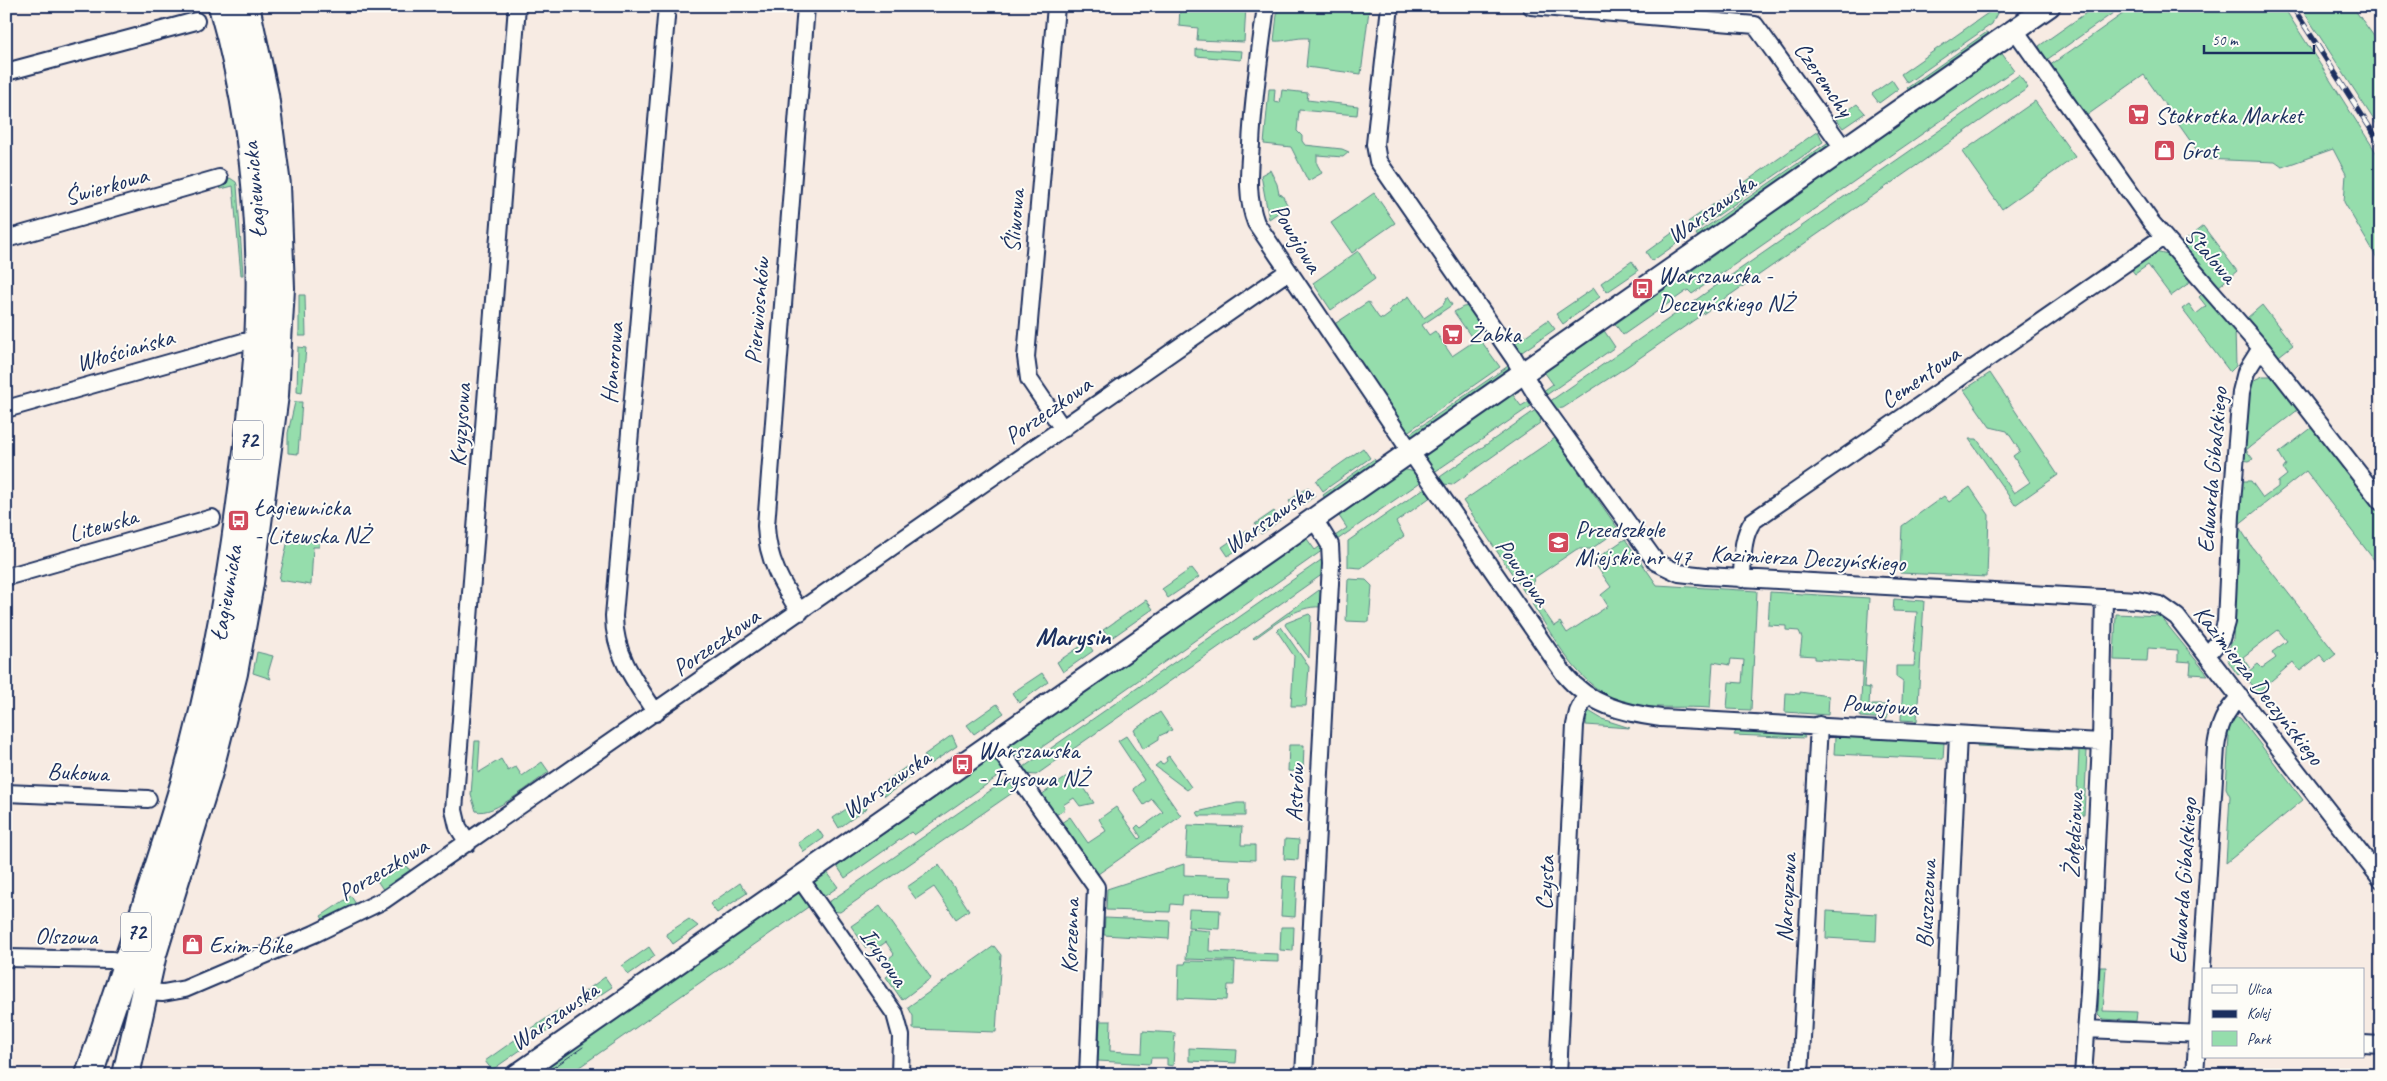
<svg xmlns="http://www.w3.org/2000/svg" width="2387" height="1081" font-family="Caveat,sans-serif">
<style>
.green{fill:#95ddac;stroke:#588685}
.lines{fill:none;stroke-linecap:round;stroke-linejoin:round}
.minor-casing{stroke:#1b2f5e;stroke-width:20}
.tertiary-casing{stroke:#1b2f5e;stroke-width:25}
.primary-casing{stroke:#1b2f5e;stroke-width:30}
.minor{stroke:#fdfcf7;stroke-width:16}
.tertiary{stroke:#fdfcf7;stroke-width:21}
.primary{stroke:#fdfcf7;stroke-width:26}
.tram{stroke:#1b2f5e;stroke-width:1}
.rail-casing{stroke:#1b2f5e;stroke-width:5.5}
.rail{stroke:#fdfcf7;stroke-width:4;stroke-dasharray:11;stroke-linecap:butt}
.labels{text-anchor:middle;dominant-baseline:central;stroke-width:4;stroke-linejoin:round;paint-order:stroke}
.shield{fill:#fdfcf7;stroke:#5f6c8c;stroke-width:1}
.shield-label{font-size:22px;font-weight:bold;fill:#1b2f5e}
.street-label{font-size:24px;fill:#1b2f5e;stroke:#fdfcf7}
.poi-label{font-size:24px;fill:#1b2f5e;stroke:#fdfcf7;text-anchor:start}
.quarter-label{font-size:26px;font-weight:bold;fill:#1b2f5e;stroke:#fdfcf7}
</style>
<rect width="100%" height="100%" fill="#f7ebe3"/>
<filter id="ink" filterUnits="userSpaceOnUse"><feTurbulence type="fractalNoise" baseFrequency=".02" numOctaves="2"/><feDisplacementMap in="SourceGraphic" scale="10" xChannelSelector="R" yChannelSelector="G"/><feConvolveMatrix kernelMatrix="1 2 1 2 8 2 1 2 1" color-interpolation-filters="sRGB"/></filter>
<g filter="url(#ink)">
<path class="green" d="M 1180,6 L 1246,6 L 1244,42 L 1197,40 L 1198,28 L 1179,26 Z
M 1278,6 L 1366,6 L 1369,10 L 1361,74 L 1306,67 L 1309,38 C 1295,37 1286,42 1274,41 Z
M 1998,6 L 2006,6 L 1997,13 L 1992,24 L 1907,83 L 1901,74 Z
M 2096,6 L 2123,6 L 2045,61 L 2039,46 Z
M 2134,6 L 2283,6 L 2381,160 L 2381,265 L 2344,202 L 2346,174 L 2333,149 L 2282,167 L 2275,162 L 2203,159 L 2144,75 L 2086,116 L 2049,66 Z
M 2300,6 L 2352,6 L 2381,46 L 2381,131 Z
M 1987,32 L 1990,37 L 1911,93 L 1907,88 Z
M 1196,49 L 1242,51 L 1241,60 L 1196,56 Z
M 2000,51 L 2014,70 L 1692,294 L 1688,290 L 1623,335 L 1615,324 L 1717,253 L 1714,247 Z
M 2019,75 L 2028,88 L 1628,366 L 1563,408 L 1556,409 L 1549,402 Z
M 1892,80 L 1898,89 L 1879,103 L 1872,94 Z
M 1269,89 L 1275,89 L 1274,102 L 1280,103 L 1282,90 L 1308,93 L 1307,100 L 1358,106 L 1357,115 L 1299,110 L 1297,131 L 1302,136 L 1302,141 L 1305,145 L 1342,149 L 1349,152 L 1343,157 L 1317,155 L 1317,164 L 1322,173 L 1308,181 L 1291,147 L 1264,144 Z
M 2035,101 L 2075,157 L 2002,209 L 1962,152 Z
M 1857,104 L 1865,113 L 1843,128 L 1836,119 Z
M 1818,131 L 1823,142 L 1694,232 L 1688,222 Z
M 1830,141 L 1830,147 L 1700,240 L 1696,234 Z
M 1270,170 L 1277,184 L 1279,194 L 1282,195 L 1288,206 L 1269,219 L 1261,175 Z
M 230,178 L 236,182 L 237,185 L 243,275 L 241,275 L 233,186 L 221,189 L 219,186 L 223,180 Z
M 1374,193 L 1395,223 L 1352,253 L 1331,223 Z
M 2203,226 L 2237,271 L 2218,287 L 2180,244 Z
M 1675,231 L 1682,240 L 1652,261 L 1646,252 Z
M 1358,251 L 1375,279 L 1331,310 L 1313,283 Z
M 2155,252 L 2168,255 L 2190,278 L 2189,283 L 2171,296 L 2148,265 L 2135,274 L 2131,269 Z
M 1632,261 L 1638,271 L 1607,292 L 1601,283 Z
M 1594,288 L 1600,297 L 1563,324 L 1556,314 Z
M 2204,292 L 2235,330 L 2236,366 L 2230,372 L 2182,309 L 2189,304 L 2196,314 L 2206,306 L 2199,297 Z
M 299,295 L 305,295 L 306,336 L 299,336 Z
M 1409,296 L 1424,318 L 1443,305 L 1447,297 L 1452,305 L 1422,325 L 1429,335 L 1435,331 L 1452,356 L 1479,338 L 1500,367 L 1406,433 L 1333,325 L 1368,302 L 1379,318 L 1383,319 L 1391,313 L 1389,310 Z
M 2262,305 L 2293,345 L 2279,356 L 2247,318 Z
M 1470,306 L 1485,329 L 1472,338 L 1454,312 L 1463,307 Z
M 1548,320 L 1555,329 L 1522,352 L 1519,351 L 1514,344 Z
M 1601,326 L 1615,347 L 1545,396 L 1542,392 L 1553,384 L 1545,373 L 1539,377 L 1540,373 Z
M 298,347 L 306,348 L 302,393 L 297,392 Z
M 1511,364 L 1510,372 L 1414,437 L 1408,435 Z
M 1990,373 L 2058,475 L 2015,505 L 1969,439 L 1977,439 L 2014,493 L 2030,482 L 2013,456 L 2020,451 L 2007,431 L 1990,427 L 1964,390 Z
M 2263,376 L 2273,376 L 2299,409 L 2246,450 L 2253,459 L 2249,461 L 2242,460 L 2251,384 L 2256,379 Z
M 1516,391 L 1519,391 L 1513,395 L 1521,406 L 1531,400 L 1534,404 L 1433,473 L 1425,460 L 1426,453 Z
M 295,402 L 302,402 L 298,454 L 288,453 L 288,433 Z
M 1537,409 L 1541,417 L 1540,423 L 1452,485 L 1443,484 L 1437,479 Z
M 2314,426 L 2381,514 L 2381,569 L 2306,471 L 2238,525 L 2252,547 L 2336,654 L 2326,662 L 2320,655 L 2300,671 L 2293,662 L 2257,693 L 2244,675 L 2258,664 L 2262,668 L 2276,658 L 2272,652 L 2287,641 L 2278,630 L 2243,657 L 2250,667 L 2238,675 C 2227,660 2223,658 2233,640 L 2241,481 L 2251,481 L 2263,498 L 2278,487 L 2278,482 L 2287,475 L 2283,469 L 2286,465 L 2279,453 Z
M 1555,438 L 1619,530 L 1591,549 L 1577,549 L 1534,578 L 1532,588 L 1525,593 L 1463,501 Z
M 1363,448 L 1370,458 L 1323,491 L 1316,481 Z
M 1374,459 L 1378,464 L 1326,500 L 1323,495 Z
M 1402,469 L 1415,472 L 1422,481 L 1337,540 L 1335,536 L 1347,528 L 1339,516 L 1334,519 L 1337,514 Z
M 1308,487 L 1315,496 L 1295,510 L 1289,501 Z
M 1426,487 L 1432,496 L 1396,522 L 1404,536 L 1361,568 L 1348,567 L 1348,541 Z
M 1970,487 L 1989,515 L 1987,577 L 1900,573 L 1902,526 L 1944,496 L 1949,502 Z
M 1274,511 L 1280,520 L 1261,534 L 1255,524 Z
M 1247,530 L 1253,539 L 1228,556 L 1222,547 Z
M 1303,537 L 1309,537 L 1307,539 L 1315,550 L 1322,545 L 1323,550 L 1092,713 L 1017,764 L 1010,753 L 1009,743 Z
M 1625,539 L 1657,585 L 1757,591 L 1751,710 L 1727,709 L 1729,682 L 1742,683 L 1744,660 L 1731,659 L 1730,665 L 1713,662 L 1710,708 C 1686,706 1660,709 1637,705 C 1583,698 1559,644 1532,604 L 1537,601 L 1554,626 L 1560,622 L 1567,633 L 1608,606 L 1601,595 L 1611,587 L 1593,561 Z
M 288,540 L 319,542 L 319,547 L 313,547 L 311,585 L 279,580 Z
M 1324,558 L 1323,574 L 1036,775 L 1025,774 L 1021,769 Z
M 1192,568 L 1199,577 L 1168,598 L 1162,589 Z
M 1348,579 L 1366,580 L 1372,586 L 1369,622 L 1346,621 Z
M 1322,588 L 1321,607 C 1296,605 1273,626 1254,639 L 1253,638 Z
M 1770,592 L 1869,598 L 1864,687 L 1870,688 L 1869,705 L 1887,705 L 1887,719 L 1860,717 L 1863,662 L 1815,659 L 1815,656 L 1800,655 L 1802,638 L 1799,631 L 1786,630 L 1786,626 L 1768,625 Z
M 1894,599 L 1924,601 L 1917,721 L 1901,720 L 1903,682 L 1896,677 L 1896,666 L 1914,666 L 1915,654 L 1913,653 L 1917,612 L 1893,611 Z
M 1146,600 L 1153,609 L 1110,639 L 1103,630 Z
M 1309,614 L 1311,616 L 1309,658 L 1285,625 L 1286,623 Z
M 2116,614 L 2160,616 L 2208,675 L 2190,674 L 2191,662 L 2178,661 L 2178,650 L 2148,648 L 2147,661 L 2114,660 Z
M 1281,627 L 1309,667 L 1306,706 L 1291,706 L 1294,656 L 1277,631 Z
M 1087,642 L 1093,651 L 1063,672 L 1057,662 Z
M 257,652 L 273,656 L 268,673 L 271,679 L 253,673 Z
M 1042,673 L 1048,682 L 1019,703 L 1012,693 Z
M 1800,692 L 1829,696 L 1828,715 L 1785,712 L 1786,693 L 1800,694 Z
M 997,704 L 1004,713 L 974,734 L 967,725 Z
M 1587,710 L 1602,719 L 1630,728 L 1586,725 Z
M 1160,712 L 1172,730 L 1159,736 L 1159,739 L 1143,749 L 1134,730 Z
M 2237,717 L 2240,718 L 2303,800 L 2226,863 L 2230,796 L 2226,788 L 2229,736 L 2226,735 L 2232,721 Z
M 1737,729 L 1802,732 L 1805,738 L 1734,735 Z
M 1840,734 L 1941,739 L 1944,743 L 1943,759 L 1834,754 L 1835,737 Z
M 952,735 L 957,746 L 930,764 L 924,755 Z
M 1126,736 L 1181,816 L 1098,874 L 1061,823 L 1070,817 L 1088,843 L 1106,831 L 1099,819 L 1116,807 L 1139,839 L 1141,837 L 1135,828 L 1138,825 L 1141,828 L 1163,812 L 1152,799 L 1144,805 L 1133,789 L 1144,780 L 1118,741 Z
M 475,741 L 480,741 L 478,773 L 501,759 L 508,771 L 516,767 L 522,776 L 542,762 L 549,772 C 534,782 493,817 476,811 L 471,795 Z
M 1979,742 L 2084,747 L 2087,751 L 2084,815 L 2076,815 L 2079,751 L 1977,746 Z
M 1289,745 L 1304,745 L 1303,772 L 1288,771 Z
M 991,755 L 1006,771 L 914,835 L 911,832 L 845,878 L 837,866 L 939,795 L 936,790 Z
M 1169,756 L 1191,787 L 1187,790 L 1155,766 L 1160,762 L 1162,765 L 1167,761 L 1166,758 Z
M 906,767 L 913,776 L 885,796 L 878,787 Z
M 1074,772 L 1094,803 L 1080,806 L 1074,798 L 1063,805 L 1065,809 L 1056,815 L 1041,795 Z
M 1010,777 L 1015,791 L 840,912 L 831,911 L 826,904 Z
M 861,799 L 867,808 L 839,828 L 833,818 Z
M 1237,803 L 1245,803 L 1245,816 L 1199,816 L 1197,812 Z
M 1188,825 L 1242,827 L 1241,845 L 1255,845 L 1255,860 L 1186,857 Z
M 818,829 L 824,838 L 804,852 L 798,843 Z
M 1285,839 L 1299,840 L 1298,860 L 1284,859 Z
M 403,860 L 411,872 L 384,891 L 376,879 Z
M 1184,864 L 1184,875 L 1232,877 L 1231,896 L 1183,895 L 1182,905 L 1171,904 L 1170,912 L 1106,910 L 1107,889 Z
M 939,865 L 969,910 L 956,919 L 934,887 L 916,899 L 907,887 Z
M 824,868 L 838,887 L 822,898 L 813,881 Z
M 1283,876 L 1297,877 L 1295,917 L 1281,916 Z
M 740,883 L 747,893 L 717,913 L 710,904 Z
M 796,892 L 802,893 L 811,905 L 568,1075 L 531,1075 Z
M 351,896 L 357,906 L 324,921 L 321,916 Z
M 880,906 L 931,978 L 902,1000 L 886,977 L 896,971 L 888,959 L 894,954 L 886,942 L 873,951 L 870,946 L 866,948 L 851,926 Z
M 1189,909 L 1220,910 L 1219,929 L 1188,927 Z
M 1827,911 L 1877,914 L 1876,941 L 1826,938 Z
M 1105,918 L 1170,921 L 1169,939 L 1104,935 Z
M 689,919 L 698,926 L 673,944 L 666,934 Z
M 1281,927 L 1294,927 L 1293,951 L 1280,950 Z
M 1188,929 L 1210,931 L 1209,951 L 1278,954 L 1278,962 L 1186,959 Z
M 994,946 L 1001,955 L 996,1032 L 913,1029 L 913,1016 L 908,1007 Z
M 649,947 L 655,956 L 628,975 L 622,966 Z
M 1186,961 L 1235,962 L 1234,985 L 1228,985 L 1227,1000 L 1178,998 L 1179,964 L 1185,964 Z
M 2100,967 L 2106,967 L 2103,1011 L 2137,1012 L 2136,1021 L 2103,1019 L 2098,1014 Z
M 605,977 L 612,987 L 582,1007 L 576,998 Z
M 560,1009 L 567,1018 L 537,1038 L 531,1029 Z
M 1100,1021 L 1111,1021 L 1110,1051 L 1142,1053 L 1143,1031 L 1175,1033 L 1173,1066 L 1167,1065 L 1167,1058 L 1151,1058 L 1150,1064 L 1098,1061 Z
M 516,1039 L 522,1049 L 492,1070 L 485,1061 Z
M 1189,1048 L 1237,1050 L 1236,1063 L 1189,1061 Z"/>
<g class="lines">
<defs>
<path id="minor" d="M 1056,6 L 1026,357 L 1029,379 L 1063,429
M 1266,6 C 1260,52 1253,98 1251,144 C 1249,171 1246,197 1256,223 L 1419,464 L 1565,675 C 1590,705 1623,713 1661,718 L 2101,742
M 1390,6 L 1375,144 L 1378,161 L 1514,358 L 1539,400 L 1656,562 L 1679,573 L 1706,576 L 2137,600 L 2160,605 L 2177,617 L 2381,879
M 1531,6 L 1755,25 L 1844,149
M 2015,30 L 2151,222 L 2261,348 L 2381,502
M 6,72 L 196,21
M 6,239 L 219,178
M 6,409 L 243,342 L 258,341
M 6,577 L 212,518
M 1742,579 C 1743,559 1741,538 1753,521 L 2163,237
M 800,612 C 782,585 767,559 766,526 L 806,6
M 2207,655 L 2221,639 L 2226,622 L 2231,515 L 2241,392 L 2246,372 L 2261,348
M 656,713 C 635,682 614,654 614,616 L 667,6
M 994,742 L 1096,887 L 1088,1075
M 6,793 L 148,799
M 468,843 L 458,827 L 454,810 L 517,6
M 799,877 L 895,1014 L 901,1036 L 900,1075
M 6,958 L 112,960 L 125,964
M 145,992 L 163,993 L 185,989 L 314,934 L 384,900 L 1287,272
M 2086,1029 L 2203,1034
M 2363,1044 L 2381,1045
M 1304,1075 L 1331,564 L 1330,545 L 1314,519
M 1558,1075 L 1575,725 L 1578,712 L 1586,695
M 1800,1075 L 1819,725
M 1942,1075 L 1958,735
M 2083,1075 L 2089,992 L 2101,742 L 2104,598
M 2195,1075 L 2216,747 C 2219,726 2224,712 2240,697"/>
<path id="tertiary" d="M 517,1075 L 2049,6"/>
<path id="primary" d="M 89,1075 C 122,976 157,877 186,777 C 212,685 229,591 241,497 C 248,446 255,395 258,344 C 264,231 253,115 222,6
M 126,1075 L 153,954 L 209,772 L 234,673 L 250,583 L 275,395 L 281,288 L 277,185 L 265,95 L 246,6"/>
</defs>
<use href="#minor" class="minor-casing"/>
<use href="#tertiary" class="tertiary-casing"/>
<use href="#primary" class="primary-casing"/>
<use href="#minor" class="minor"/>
<use href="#tertiary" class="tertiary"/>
<use href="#primary" class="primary"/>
<path class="tram" d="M 543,1075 L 583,1047"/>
<defs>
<path id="rail" d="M 2292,6 L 2381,145"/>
</defs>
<use href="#rail" class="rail-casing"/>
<use href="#rail" class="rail"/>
</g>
</g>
<defs>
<symbol id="supermarket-square" viewBox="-11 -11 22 22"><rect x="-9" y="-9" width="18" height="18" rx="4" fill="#d1495b" stroke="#fdfcf7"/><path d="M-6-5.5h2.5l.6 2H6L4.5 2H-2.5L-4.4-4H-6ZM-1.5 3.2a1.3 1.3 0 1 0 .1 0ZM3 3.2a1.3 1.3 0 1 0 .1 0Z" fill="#fff"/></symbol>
<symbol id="shop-square" viewBox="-11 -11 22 22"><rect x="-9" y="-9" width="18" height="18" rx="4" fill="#d1495b" stroke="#fdfcf7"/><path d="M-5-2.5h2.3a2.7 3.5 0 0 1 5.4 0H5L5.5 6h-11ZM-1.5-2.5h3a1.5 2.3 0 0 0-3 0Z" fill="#fff"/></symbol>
<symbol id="bus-square" viewBox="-11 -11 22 22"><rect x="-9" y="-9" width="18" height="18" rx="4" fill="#d1495b" stroke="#fdfcf7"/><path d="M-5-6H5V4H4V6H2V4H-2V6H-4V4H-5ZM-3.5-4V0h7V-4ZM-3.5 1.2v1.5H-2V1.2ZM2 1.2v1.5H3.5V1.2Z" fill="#fff"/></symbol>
<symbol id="school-square" viewBox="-11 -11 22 22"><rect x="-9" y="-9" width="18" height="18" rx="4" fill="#d1495b" stroke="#fdfcf7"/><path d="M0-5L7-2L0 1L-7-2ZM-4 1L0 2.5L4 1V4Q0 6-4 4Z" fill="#fff"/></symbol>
</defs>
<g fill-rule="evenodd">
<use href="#supermarket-square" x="2126" y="102" width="25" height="25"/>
<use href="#shop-square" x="2152" y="138" width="25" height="25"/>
<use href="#bus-square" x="1630" y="276" width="25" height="25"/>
<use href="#supermarket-square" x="1440" y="322" width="25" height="25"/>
<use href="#bus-square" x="226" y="508" width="25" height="25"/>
<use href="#school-square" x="1546" y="530" width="25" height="25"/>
<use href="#bus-square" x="950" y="752" width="25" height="25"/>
<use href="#shop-square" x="180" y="932" width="25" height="25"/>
</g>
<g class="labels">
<g class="shield">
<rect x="233" y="420.5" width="30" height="39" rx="4"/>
<rect x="121" y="912.5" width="30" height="39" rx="4"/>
</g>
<g class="shield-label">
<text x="248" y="440">72</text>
<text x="136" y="932">72</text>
</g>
<g class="street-label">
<text transform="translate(1824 79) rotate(55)">Czeremchy</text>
<text transform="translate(106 186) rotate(-16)">Świerkowa</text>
<text transform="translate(254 190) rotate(-95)">Łagiewnicka</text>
<text transform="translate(1711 209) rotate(-35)">Warszawska</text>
<text transform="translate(1014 221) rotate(-85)">Śliwowa</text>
<text transform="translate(1297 238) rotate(59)">Powojowa</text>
<text transform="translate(2211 255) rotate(49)">Stalowa</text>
<text transform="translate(757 311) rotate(-85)">Pierwiosnków</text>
<text transform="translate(125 350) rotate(-16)">Włościańska</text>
<text transform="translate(612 363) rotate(-85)">Honorowa</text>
<text transform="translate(1920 377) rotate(-35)">Cementowa</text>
<text transform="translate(1048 410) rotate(-35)">Porzeczkowa</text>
<text transform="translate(460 425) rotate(-86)">Kryzysowa</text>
<text transform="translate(2212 470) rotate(-85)">Edwarda Gibalskiego</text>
<text transform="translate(1268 519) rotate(-35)">Warszawska</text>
<text transform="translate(103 525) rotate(-16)">Litewska</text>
<text transform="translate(1808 558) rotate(3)">Kazimierza Deczyńskiego</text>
<text transform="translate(1523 572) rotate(55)">Powojowa</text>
<text transform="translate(226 593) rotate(-80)">Łagiewnicka</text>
<text transform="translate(716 642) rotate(-35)">Porzeczkowa</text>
<text transform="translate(2259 685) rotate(52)">Kazimierza Deczyńskiego</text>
<text transform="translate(1880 705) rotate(4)">Powojowa</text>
<text transform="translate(78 772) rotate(3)">Bukowa</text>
<text transform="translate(886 784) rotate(-35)">Warszawska</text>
<text transform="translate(1295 793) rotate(-87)">Astrów</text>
<text transform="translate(2073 835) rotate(-87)">Żołędziowa</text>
<text transform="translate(383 869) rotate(-31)">Porzeczkowa</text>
<text transform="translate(2183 881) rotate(-86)">Edwarda Gibalskiego</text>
<text transform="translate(1545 883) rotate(-87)">Czysta</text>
<text transform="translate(1786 898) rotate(-87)">Narcyzowa</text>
<text transform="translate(1926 904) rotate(-87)">Bluszczowa</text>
<text transform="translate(66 936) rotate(1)">Olszowa</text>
<text transform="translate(1070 936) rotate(-88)">Korzenna</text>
<text transform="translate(884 957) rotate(55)">Irysowa</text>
<text transform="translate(554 1016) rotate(-35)">Warszawska</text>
</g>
<g class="poi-label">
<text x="2155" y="115">Stokrotka Market</text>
<text x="2181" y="150">Grot</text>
<text x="1658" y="275">Warszawska -<tspan x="1658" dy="28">Deczyńskiego NŻ</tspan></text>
<text x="1469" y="334">Żabka</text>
<text x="254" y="507">Łagiewnicka<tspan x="254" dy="28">- Litewska NŻ</tspan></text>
<text x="1575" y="529">Przedszkole<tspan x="1575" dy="28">Miejskie nr 47</tspan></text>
<text x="978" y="750">Warszawska<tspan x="978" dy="28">- Irysowa NŻ</tspan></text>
<text x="209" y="945">Exim-Bike</text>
</g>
<g class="quarter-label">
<text x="1073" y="636">Marysin</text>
</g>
</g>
<rect width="2387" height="1081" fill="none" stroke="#fdfcf7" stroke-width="25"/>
<rect x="12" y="12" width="2362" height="1056" fill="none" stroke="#1b2f5e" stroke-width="2" filter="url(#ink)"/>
<rect x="2202" y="968" width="162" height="90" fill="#fdfcf7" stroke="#a3aaba"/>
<rect x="2212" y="985" width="25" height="8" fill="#fdfcf7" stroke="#a3aaba"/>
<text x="2247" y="994" font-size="15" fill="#1b2f5e">Ulica</text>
<rect x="2212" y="1010" width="25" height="8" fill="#1b2f5e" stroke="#a3aaba"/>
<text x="2247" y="1018" font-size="15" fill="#1b2f5e">Kolej</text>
<rect x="2212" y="1031" width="25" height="15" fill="#95ddac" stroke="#a3aaba"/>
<text x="2247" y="1044" font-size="15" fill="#1b2f5e">Park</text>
<path d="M2204 45v8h110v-8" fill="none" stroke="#1b2f5e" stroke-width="2.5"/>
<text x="2212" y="45" font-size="15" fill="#1b2f5e" stroke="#fdfcf7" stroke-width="4" paint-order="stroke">50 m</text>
</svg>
